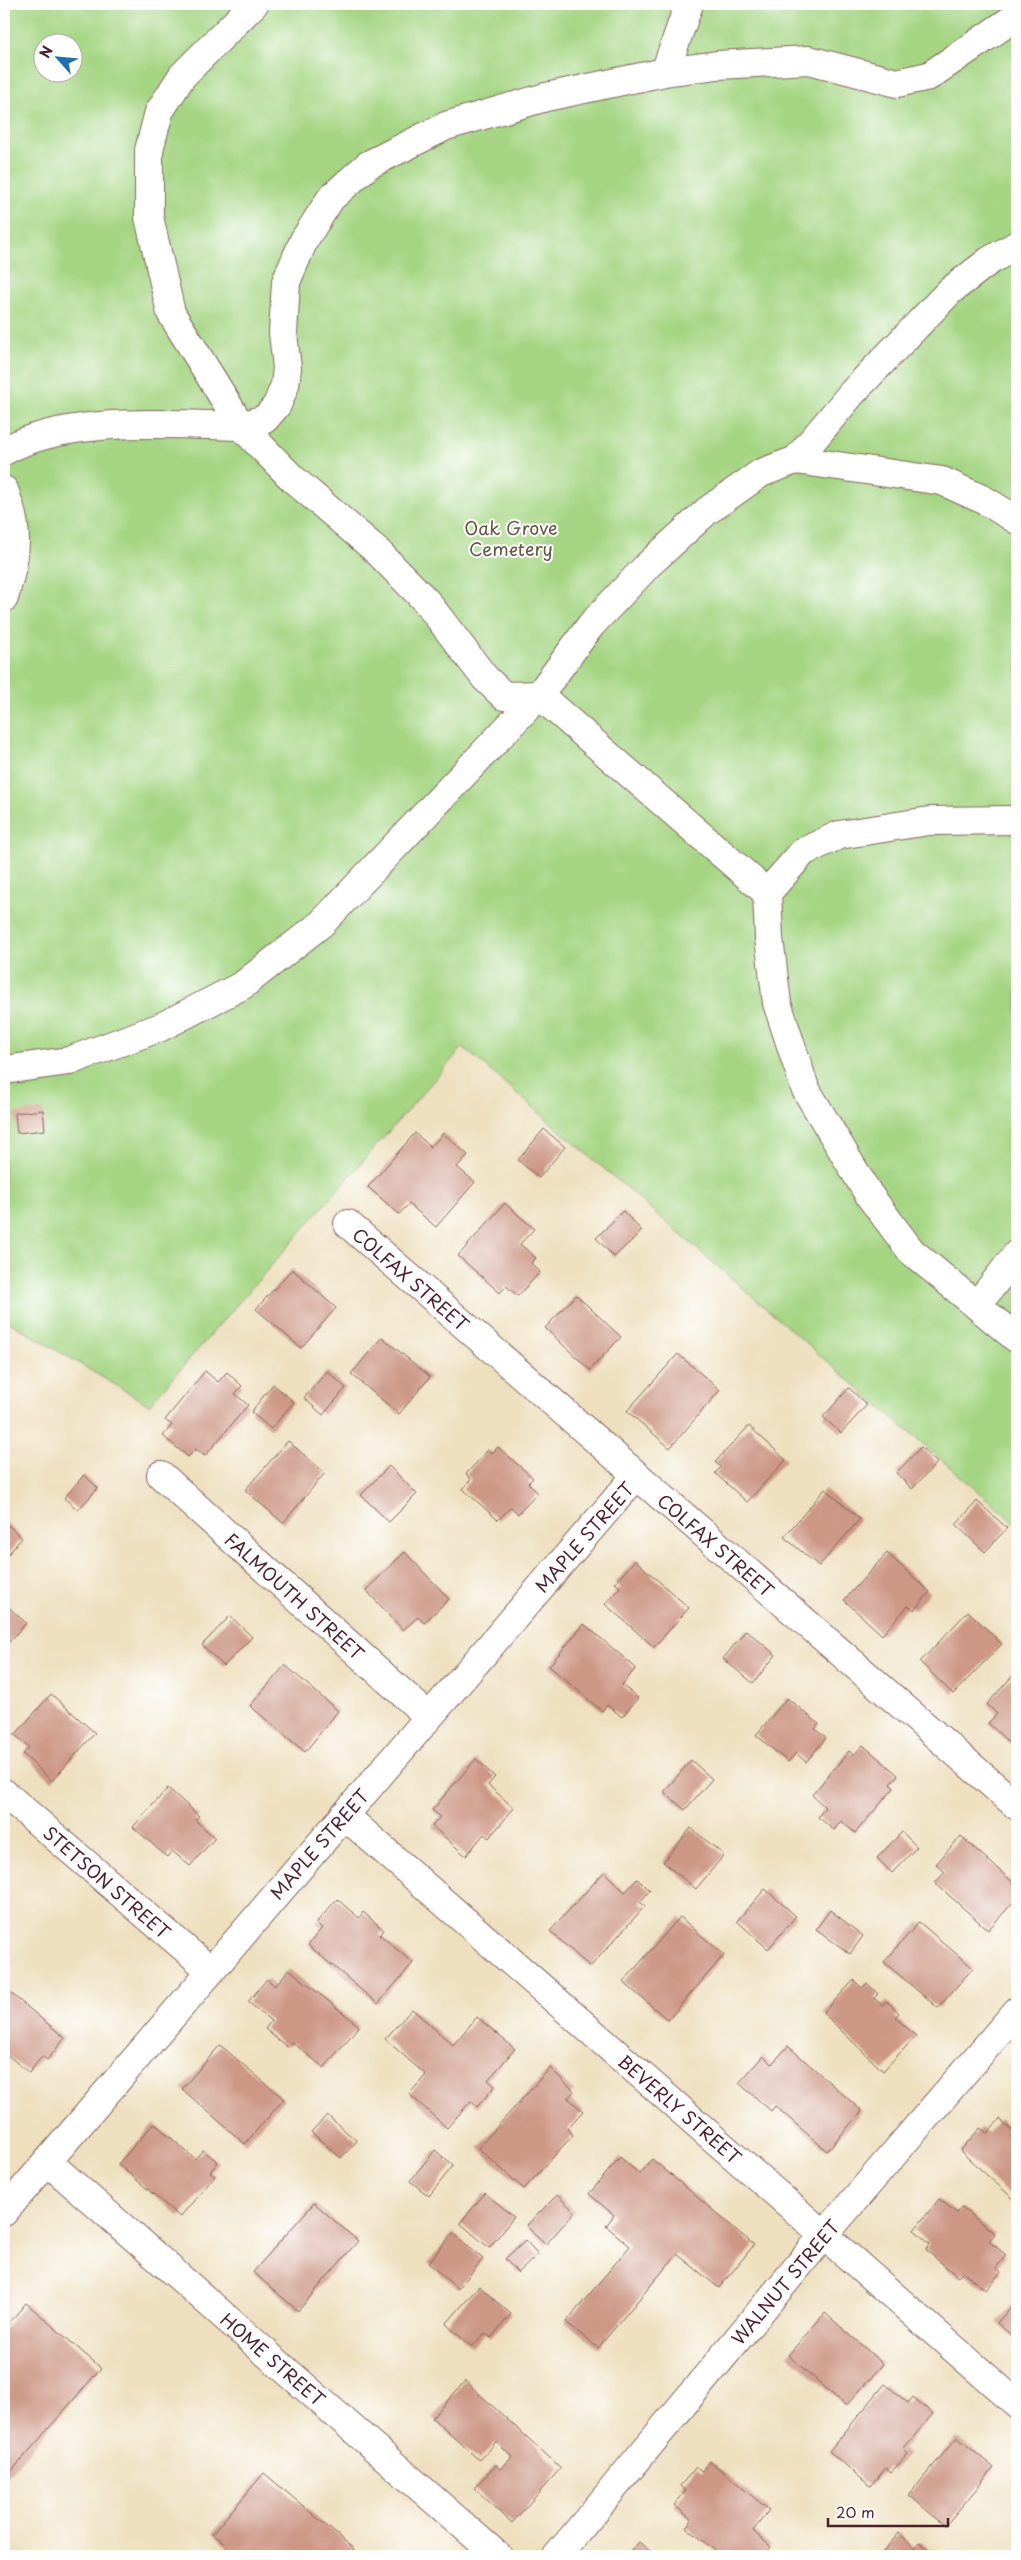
<svg xmlns="http://www.w3.org/2000/svg" width="1021" height="2560" font-family="'Playpen Sans',sans-serif">
<style>
.green{fill:#a5d583;stroke:#787a57;fill-rule:evenodd}
.building{fill:#cc9785}
.lines{fill:none;stroke-linecap:round;stroke-linejoin:round}
.minor-casing{stroke:#83635f;stroke-width:30}
.minor{stroke:#fff;stroke-width:28}
.labels{text-anchor:middle;dominant-baseline:central;stroke-width:4;stroke-linejoin:round;paint-order:stroke}
.park-label{font-size:18px;fill:#655645;stroke:#fff}
.street-label{font-size:18px;fill:#4a1f2b;stroke:#fff}
</style>
<rect width="100%" height="100%" fill="#fff"/>
<filter id="ink" filterUnits="userSpaceOnUse"><feTurbulence type="fractalNoise" baseFrequency=".02" numOctaves="2"/><feDisplacementMap in="SourceGraphic" scale="10" xChannelSelector="R" yChannelSelector="G"/><feConvolveMatrix kernelMatrix="1 2 1 2 8 2 1 2 1" color-interpolation-filters="sRGB"/></filter>
<filter id="wash" filterUnits="userSpaceOnUse"><feTurbulence type="fractalNoise" baseFrequency=".0096" numOctaves="4" result="noise"/><feDisplacementMap in="SourceGraphic" scale="20" xChannelSelector="R" yChannelSelector="G"/><feGaussianBlur stdDeviation="1.12" result="paint"/><feColorMatrix in="noise" values="0 0 0 0 0 0 0 0 0 0 0 0 0 0 0 0 0 1.4 0 .05"/><feComposite in="paint" operator="in"/></filter>
<g filter="url(#wash)">
<rect width="100%" height="100%" fill="#eee0bf"/>
<path class="green" d="M 4,4 L 1017,4 L 1017,1525 L 463,1047 L 149,1405 L 4,1319 ZM 42,42 L 72,42 L 72,72 L 42,72 Z"/>
<g id="blocks">
<path class="building" d="M 43,1110 L 45,1130 L 17,1133 L 15,1113 Z
M 544,1129 L 565,1147 L 539,1178 L 518,1160 Z
M 415,1133 L 431,1147 L 443,1133 L 468,1155 L 457,1167 L 475,1182 L 436,1227 L 409,1204 L 399,1214 L 368,1187 Z
M 505,1203 L 534,1229 L 520,1244 L 536,1258 L 531,1263 L 540,1272 L 518,1296 L 506,1286 L 500,1293 L 458,1256 Z
M 623,1211 L 642,1231 L 614,1257 L 596,1238 Z
M 292,1269 L 336,1308 L 301,1348 L 256,1309 Z
M 576,1295 L 621,1337 L 590,1370 L 545,1328 Z
M 382,1337 L 430,1377 L 399,1414 L 351,1374 Z
M 678,1354 L 720,1390 L 670,1448 L 627,1411 Z
M 205,1371 L 218,1382 L 227,1372 L 242,1386 L 235,1394 L 248,1405 L 205,1456 L 196,1449 L 188,1457 L 163,1436 L 172,1425 L 165,1420 Z
M 327,1371 L 346,1388 L 323,1415 L 304,1398 Z
M 273,1384 L 294,1402 L 271,1429 L 251,1412 Z
M 849,1388 L 867,1405 L 841,1433 L 823,1417 Z
M 749,1426 L 786,1460 L 747,1502 L 715,1473 L 721,1467 L 715,1462 Z
M 288,1441 L 325,1473 L 283,1523 L 245,1490 Z
M 498,1447 L 533,1478 L 528,1483 L 538,1493 L 518,1514 L 511,1507 L 498,1520 L 463,1489 L 471,1479 L 466,1474 L 488,1450 L 492,1453 Z
M 921,1447 L 937,1463 L 912,1489 L 896,1473 Z
M 389,1466 L 417,1494 L 389,1522 L 361,1495 Z
M 84,1475 L 98,1488 L 78,1510 L 64,1498 Z
M 825,1489 L 860,1519 L 819,1566 L 784,1537 Z
M 977,1501 L 1007,1528 L 985,1552 L 956,1525 Z
M 4,1521 L 22,1538 L 4,1559 Z
M 405,1552 L 449,1599 L 424,1623 L 418,1617 L 403,1630 L 366,1590 Z
M 887,1553 L 930,1592 L 914,1610 L 908,1606 L 882,1635 L 844,1600 Z
M 635,1560 L 689,1608 L 654,1647 L 605,1604 L 620,1587 L 615,1583 Z
M 4,1603 L 26,1623 L 4,1648 Z
M 968,1611 L 1002,1644 L 953,1694 L 920,1662 Z
M 230,1616 L 252,1637 L 224,1666 L 202,1645 Z
M 584,1624 L 636,1668 L 622,1685 L 638,1698 L 622,1717 L 607,1705 L 602,1711 L 549,1666 Z
M 746,1630 L 776,1655 L 753,1683 L 723,1659 Z
M 285,1665 L 338,1711 L 305,1752 L 250,1706 Z
M 1017,1671 L 1017,1736 L 1010,1744 L 988,1723 L 997,1714 L 987,1704 Z
M 51,1694 L 95,1733 L 52,1781 L 23,1754 L 29,1747 L 15,1735 Z
M 787,1698 L 819,1724 L 815,1729 L 826,1738 L 806,1762 L 796,1753 L 788,1762 L 756,1735 Z
M 863,1745 L 898,1775 L 890,1784 L 894,1788 L 855,1833 L 841,1821 L 834,1830 L 818,1817 L 825,1807 L 812,1795 L 849,1751 L 854,1755 Z
M 476,1759 L 495,1777 L 488,1785 L 514,1808 L 489,1838 L 484,1834 L 466,1856 L 432,1826 L 440,1817 L 432,1810 Z
M 691,1760 L 712,1779 L 685,1810 L 664,1792 Z
M 168,1788 L 199,1816 L 195,1820 L 215,1838 L 190,1866 L 172,1851 L 167,1857 L 133,1827 Z
M 691,1828 L 724,1855 L 696,1889 L 663,1862 Z
M 902,1832 L 917,1847 L 892,1873 L 877,1858 Z
M 961,1836 L 1017,1886 L 1017,1898 L 988,1930 L 935,1883 L 945,1872 L 936,1864 Z
M 604,1872 L 625,1892 L 637,1879 L 650,1890 L 640,1902 L 645,1906 L 590,1967 L 550,1931 Z
M 765,1889 L 796,1916 L 768,1949 L 737,1921 Z
M 337,1899 L 359,1918 L 363,1912 L 384,1930 L 380,1935 L 413,1963 L 378,2004 L 308,1945 L 322,1928 L 316,1923 Z
M 830,1910 L 863,1936 L 850,1954 L 816,1929 Z
M 680,1917 L 724,1955 L 668,2020 L 623,1982 Z
M 919,1922 L 973,1968 L 938,2008 L 884,1962 Z
M 289,1969 L 359,2026 L 324,2068 L 292,2042 L 287,2047 L 265,2029 L 271,2021 L 248,2002 L 267,1979 L 275,1986 Z
M 854,1980 L 862,1988 L 867,1983 L 878,1994 L 874,1998 L 882,2005 L 887,2001 L 899,2013 L 895,2017 L 916,2036 L 883,2071 L 823,2013 Z
M 8,1991 L 65,2038 L 47,2060 L 42,2056 L 29,2073 L 4,2052 L 4,1996 Z
M 412,2009 L 453,2045 L 477,2017 L 515,2049 L 488,2080 L 495,2086 L 477,2107 L 471,2101 L 447,2128 L 409,2094 L 426,2075 L 385,2039 Z
M 220,2045 L 284,2099 L 245,2144 L 182,2089 Z
M 788,2046 L 862,2111 L 827,2151 L 775,2106 L 771,2111 L 739,2083 L 763,2056 L 772,2064 Z
M 550,2068 L 574,2091 L 568,2098 L 583,2111 L 567,2129 L 573,2135 L 524,2189 L 478,2148 Z
M 327,2115 L 357,2141 L 341,2158 L 311,2132 Z
M 1000,2119 L 1017,2135 L 1017,2202 L 960,2151 L 980,2128 L 987,2133 Z
M 154,2123 L 195,2159 L 203,2150 L 218,2162 L 210,2172 L 215,2176 L 180,2217 L 118,2164 Z
M 435,2150 L 453,2166 L 429,2196 L 410,2181 Z
M 620,2157 L 639,2174 L 652,2159 L 754,2245 L 719,2288 L 677,2254 L 598,2348 L 566,2322 L 630,2246 L 606,2226 L 614,2215 L 589,2194 Z
M 485,2193 L 514,2217 L 489,2248 L 460,2223 Z
M 557,2195 L 575,2212 L 546,2244 L 526,2226 Z
M 939,2199 L 957,2213 L 961,2207 L 995,2234 L 989,2241 L 1006,2255 L 996,2268 L 1001,2272 L 986,2290 L 963,2272 L 958,2277 L 926,2250 L 930,2244 L 914,2230 Z
M 314,2203 L 358,2241 L 298,2311 L 253,2272 Z
M 453,2233 L 483,2259 L 458,2289 L 428,2263 Z
M 525,2240 L 538,2254 L 518,2273 L 505,2259 Z
M 479,2286 L 511,2314 L 491,2338 L 485,2333 L 472,2347 L 446,2324 Z
M 1017,2300 L 1017,2340 L 997,2323 Z
M 26,2303 L 101,2368 L 4,2480 L 4,2329 Z
M 825,2313 L 883,2364 L 846,2406 L 788,2355 Z
M 465,2381 L 561,2468 L 512,2523 L 474,2488 L 496,2465 L 501,2469 L 512,2457 L 496,2442 L 479,2460 L 432,2418 Z
M 885,2384 L 908,2403 L 913,2397 L 933,2414 L 903,2449 L 908,2454 L 891,2472 L 886,2468 L 870,2486 L 829,2451 Z
M 957,2437 L 994,2468 L 945,2526 L 909,2495 Z
M 710,2461 L 769,2510 L 753,2531 L 771,2547 L 763,2556 L 736,2556 L 729,2551 L 722,2556 L 686,2527 L 692,2520 L 674,2505 L 686,2491 L 680,2486 L 696,2467 L 702,2471 Z
M 264,2473 L 354,2549 L 348,2556 L 239,2556 L 212,2534 Z
M 899,2533 L 915,2548 L 920,2542 L 936,2556 L 879,2556 Z
M 639,2542 L 656,2556 L 626,2556 Z"/>
</g>
</g>
<g filter="url(#ink)">
<use href="#blocks" fill-opacity="0" stroke="#83635f" stroke-width="1"/>
<g class="lines">
<defs>
<path id="minor" d="M 665,72 L 689,4
M 4,451 C 66,416 170,424 241,426 L 171,313 L 149,217 L 149,150 L 159,112 L 182,76 L 254,4
M 796,460 L 942,481 L 984,500 L 1017,520
M 4,490 C 21,533 16,555 4,598
M 1017,820 L 929,821 L 839,835 L 803,852 L 767,893 L 769,938 L 777,1003 L 805,1088 L 869,1195 L 911,1251 L 1017,1339
M 767,893 L 539,695 L 591,625 L 648,565 L 707,511 L 761,473 L 796,460 L 852,393 L 950,291 L 989,261 L 1017,245
M 4,1070 L 69,1061 L 161,1027 L 243,985 L 321,924 L 539,695 L 504,696 L 485,678 L 426,601 L 376,550 L 293,479 L 241,426 L 265,419 L 277,405 L 285,385 L 287,368 L 283,333 L 286,282 L 304,240 L 331,198 L 368,165 L 446,126 L 546,97 L 665,72 L 717,65 L 809,60 L 897,83 L 929,76 L 1017,16
M 348,1224 L 1017,1806
M 977,1305 L 1017,1254
M 161,1475 L 429,1717
M 4,1793 L 211,1971
M 344,1815 L 1017,2404
M 48,2162 L 498,2556
M 4,2212 L 636,1476
M 557,2556 L 824,2235 L 1017,2011"/>
</defs>
<use href="#minor" class="minor-casing"/>
<use href="#minor" class="minor"/>
</g>
</g>
<g class="labels">
<g class="park-label">
<text x="511" y="527">Oak Grove<tspan x="511" dy="21">Cemetery</tspan></text>
</g>
<g class="street-label">
<text transform="translate(411 1279) rotate(41)">COLFAX STREET</text>
<text transform="translate(584 1537) rotate(-49)">MAPLE STREET</text>
<text transform="translate(716 1545) rotate(41)">COLFAX STREET</text>
<text transform="translate(295 1596) rotate(42)">FALMOUTH STREET</text>
<text transform="translate(319 1844) rotate(-49)">MAPLE STREET</text>
<text transform="translate(107 1882) rotate(41)">STETSON STREET</text>
<text transform="translate(680 2109) rotate(41)">BEVERLY STREET</text>
<text transform="translate(785 2282) rotate(-50)">WALNUT STREET</text>
<text transform="translate(273 2359) rotate(41)">HOME STREET</text>
</g>
</g>
<rect width="1021" height="2560" fill="none" stroke="#fff" stroke-width="20"/>
<g transform="translate(58 58) rotate(297)"><circle r="24" fill="#ffffff" stroke="#b7a5aa"/>
<path d="M0-4L9 19L0 12L-9 19Z" fill="#1f6fb2"/>
<text y="-8" font-size="14" font-weight="bold" text-anchor="middle" fill="#4a1f2b">N</text>
</g>
<path d="M828 2518v8h120v-8" fill="none" stroke="#4a1f2b" stroke-width="2.5"/>
<text x="836" y="2518" font-size="15" fill="#4a1f2b" stroke="#ffffff" stroke-width="4" paint-order="stroke">20 m</text>
</svg>
